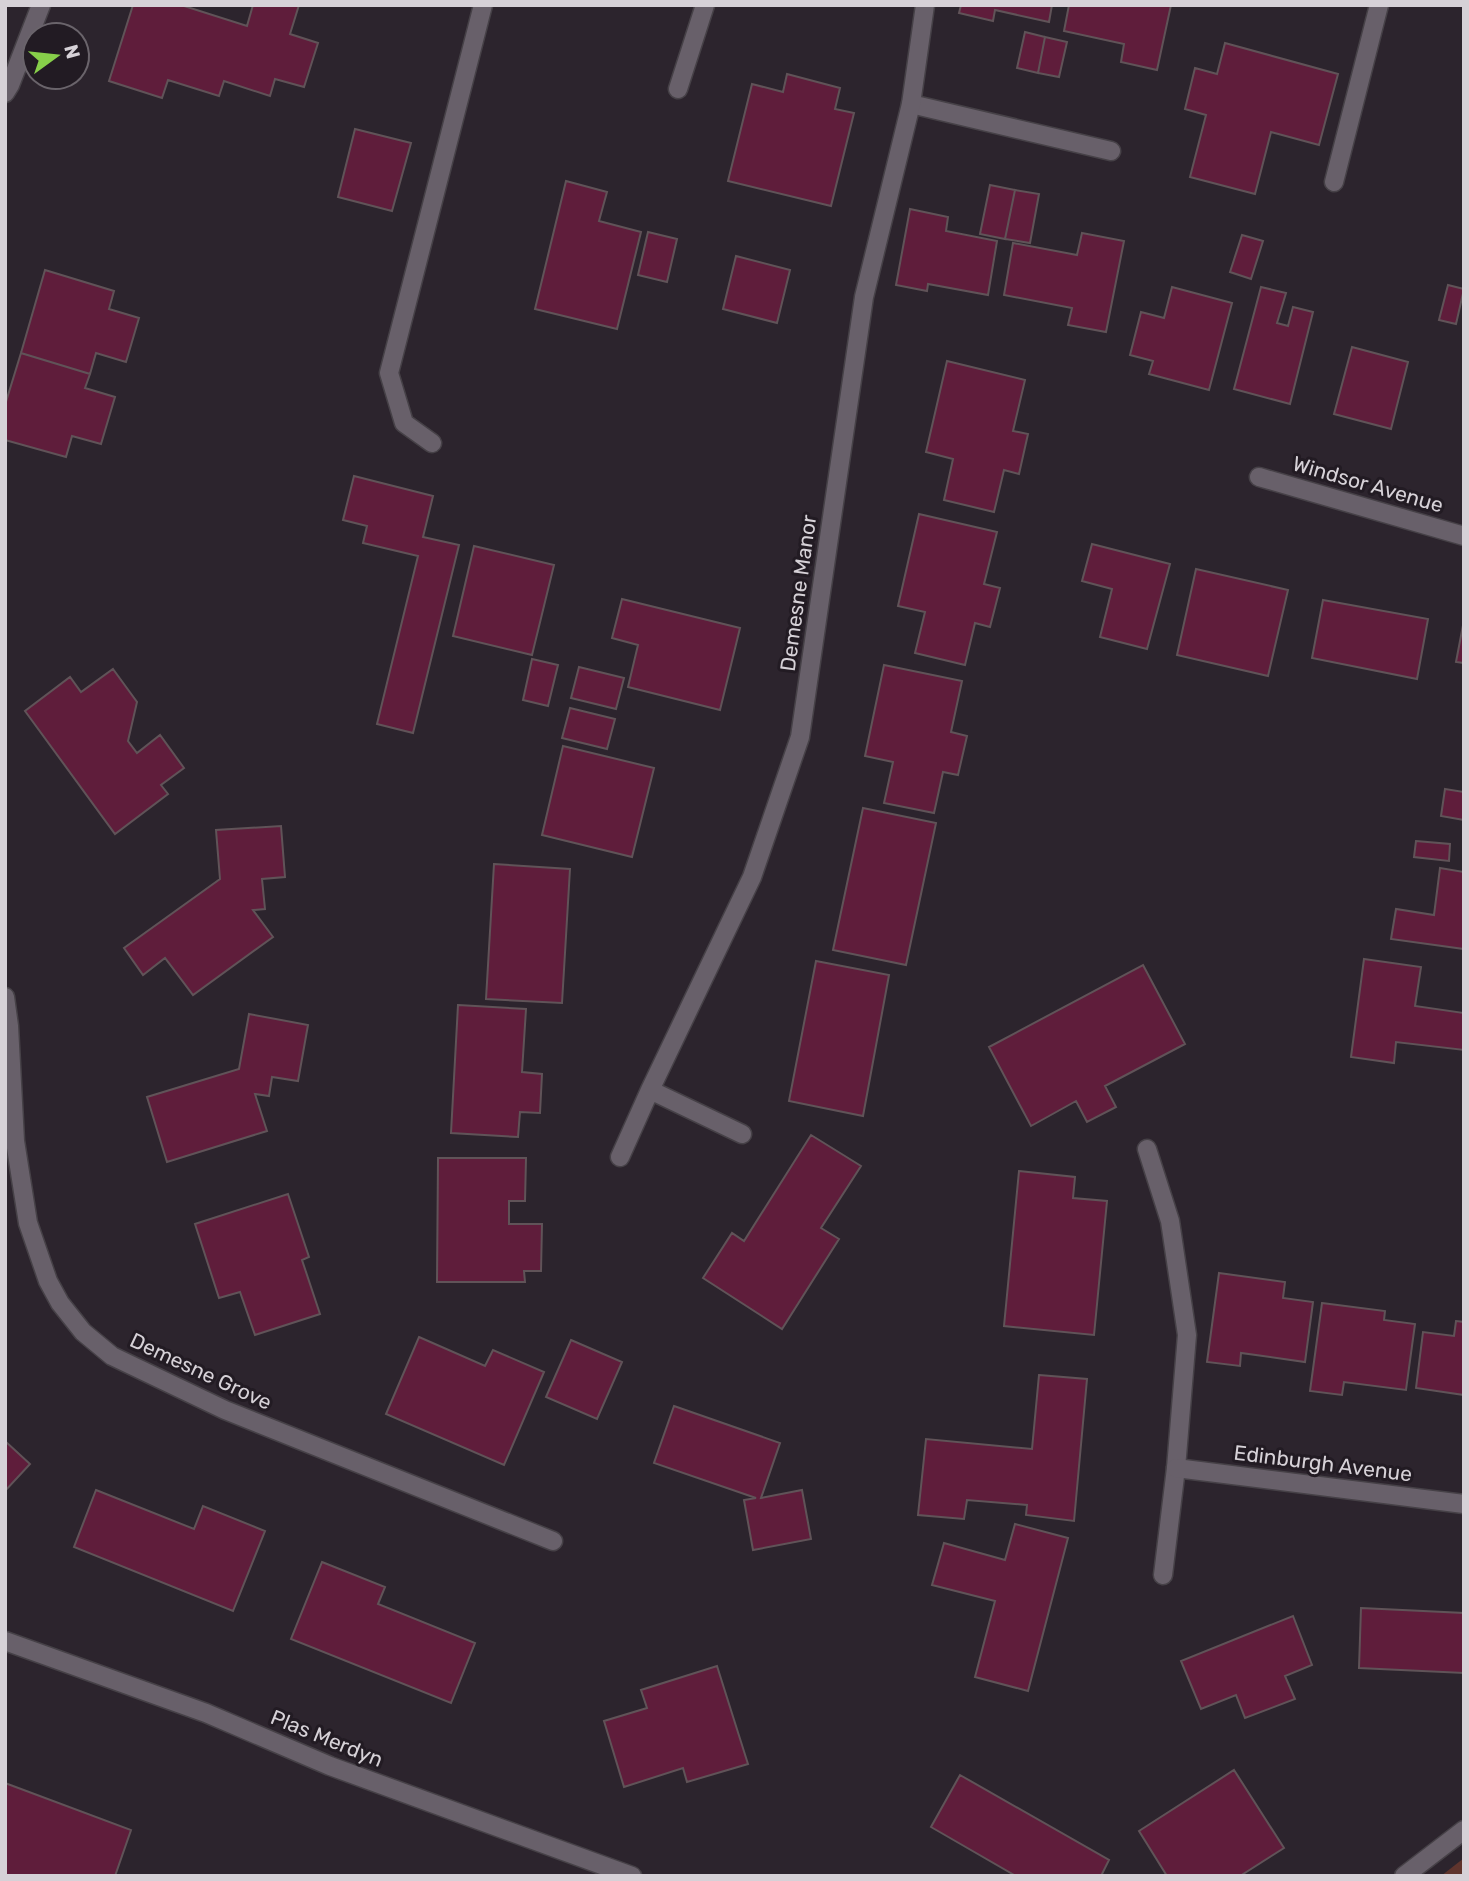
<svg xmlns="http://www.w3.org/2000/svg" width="1469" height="1881" font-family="Rubik,sans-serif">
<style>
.green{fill:#5f342d}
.building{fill:#5f1d3b;stroke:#605358;stroke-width:2}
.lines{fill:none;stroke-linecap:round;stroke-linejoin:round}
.lane-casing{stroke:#464147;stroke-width:21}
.street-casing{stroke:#464147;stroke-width:21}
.secondary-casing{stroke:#464147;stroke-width:21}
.lane{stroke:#68606a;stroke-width:18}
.street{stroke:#68606a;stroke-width:18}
.secondary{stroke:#68606a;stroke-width:18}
.labels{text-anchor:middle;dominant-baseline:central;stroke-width:6;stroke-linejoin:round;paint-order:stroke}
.street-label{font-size:21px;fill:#d6d1d7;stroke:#221b23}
</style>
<rect width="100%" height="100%" fill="#2c242d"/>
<path class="green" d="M 1464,1858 L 1464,1876 L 1441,1876 Z"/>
<path class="building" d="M 133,5 L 181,5 L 247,26 L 253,5 L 299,5 L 290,34 L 318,43 L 304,87 L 275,79 L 270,96 L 224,81 L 219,96 L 168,80 L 162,98 L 109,81 Z
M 961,5 L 1052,5 L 1049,22 L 995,10 L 993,21 L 959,13 Z
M 1069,5 L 1171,5 L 1157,70 L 1121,62 L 1124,44 L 1064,31 Z
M 1025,32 L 1045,37 L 1038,73 L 1017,68 Z
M 1045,37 L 1067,42 L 1059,77 L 1038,73 Z
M 1225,43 L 1338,74 L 1319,145 L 1271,132 L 1255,194 L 1190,177 L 1206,115 L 1185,109 L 1195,68 L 1217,74 Z
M 787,74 L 840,88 L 835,109 L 854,113 L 831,206 L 728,181 L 752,84 L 783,92 Z
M 355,129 L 411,143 L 392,211 L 338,197 Z
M 566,181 L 607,192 L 599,221 L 641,232 L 617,329 L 535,309 Z
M 990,185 L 1015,190 L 1005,239 L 980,234 Z
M 1015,190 L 1039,194 L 1030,243 L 1005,239 Z
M 910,209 L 948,217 L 946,231 L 997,241 L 988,295 L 928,284 L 927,291 L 896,285 Z
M 648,232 L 677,239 L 667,282 L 638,275 Z
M 1082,233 L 1124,241 L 1106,332 L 1068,325 L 1072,308 L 1004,295 L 1013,243 L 1077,255 Z
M 1242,235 L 1263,241 L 1251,279 L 1230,272 Z
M 736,256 L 790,270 L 777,323 L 723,309 Z
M 45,270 L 114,291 L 109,309 L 139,318 L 126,362 L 96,353 L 90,374 L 21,353 Z
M 1448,285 L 1464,289 L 1456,324 L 1439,320 Z
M 1172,287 L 1232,303 L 1209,390 L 1149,374 L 1153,361 L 1130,355 L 1141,312 L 1164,318 Z
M 1261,287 L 1286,293 L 1277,323 L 1288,326 L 1293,307 L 1313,312 L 1290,404 L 1234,389 Z
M 1352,347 L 1408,362 L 1391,429 L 1334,414 Z
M 21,353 L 90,374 L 85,388 L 115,397 L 101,444 L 72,436 L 66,457 L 5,440 L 5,405 Z
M 947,361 L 1025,380 L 1013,431 L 1028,434 L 1019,474 L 1004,470 L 994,512 L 944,500 L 953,459 L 926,452 Z
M 354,476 L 433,496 L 423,537 L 459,545 L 413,733 L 377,724 L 418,556 L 363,543 L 367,526 L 343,520 Z
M 919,514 L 997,532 L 984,584 L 1000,588 L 990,627 L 975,623 L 965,665 L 915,653 L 925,612 L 898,606 Z
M 1092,544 L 1170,564 L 1147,649 L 1100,637 L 1112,589 L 1082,581 Z
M 474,546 L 554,565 L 532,655 L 453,636 Z
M 1196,569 L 1288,590 L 1268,676 L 1177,655 Z
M 622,599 L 740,628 L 720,710 L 628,687 L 638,645 L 612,638 Z
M 1323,600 L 1428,619 L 1417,679 L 1312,658 Z
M 1464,620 L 1464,663 L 1456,662 Z
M 532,659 L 558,665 L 548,706 L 523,700 Z
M 884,665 L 962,681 L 951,732 L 967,736 L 958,775 L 943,772 L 934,813 L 884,803 L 893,762 L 865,756 Z
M 579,667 L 624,678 L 616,709 L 571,698 Z
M 113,669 L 137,702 L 128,741 L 137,753 L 160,735 L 184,768 L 161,785 L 168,794 L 115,834 L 25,711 L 70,677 L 81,692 Z
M 570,708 L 615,719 L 607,749 L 562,738 Z
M 563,746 L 654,768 L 632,857 L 542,835 Z
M 1445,789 L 1464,792 L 1464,820 L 1441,816 Z
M 863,808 L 936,823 L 906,965 L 833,950 Z
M 281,826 L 285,877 L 262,879 L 265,909 L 253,910 L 273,937 L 193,995 L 165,958 L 143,975 L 124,948 L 220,879 L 216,830 Z
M 1416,841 L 1450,844 L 1449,861 L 1414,857 Z
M 494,864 L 570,869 L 562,1003 L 486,999 Z
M 1440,868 L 1464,872 L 1464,949 L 1391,939 L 1396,909 L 1434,915 Z
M 1364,959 L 1421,967 L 1415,1006 L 1464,1013 L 1464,1050 L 1396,1042 L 1394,1063 L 1351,1057 Z
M 816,961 L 889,975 L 863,1116 L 789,1101 Z
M 1143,965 L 1185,1044 L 1105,1086 L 1116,1107 L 1087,1122 L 1076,1101 L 1031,1126 L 989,1047 Z
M 458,1005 L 526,1009 L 522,1072 L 542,1074 L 540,1113 L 520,1112 L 518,1137 L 451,1133 Z
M 249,1014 L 308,1025 L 298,1081 L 272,1077 L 269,1096 L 255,1094 L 267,1131 L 167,1162 L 147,1097 L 239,1069 Z
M 811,1135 L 861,1166 L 821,1228 L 839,1239 L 782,1329 L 703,1278 L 732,1233 L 744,1241 Z
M 438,1158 L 526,1158 L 525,1201 L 509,1201 L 509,1224 L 542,1224 L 541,1271 L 524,1271 L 525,1282 L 437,1282 Z
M 1019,1171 L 1075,1177 L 1073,1198 L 1107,1201 L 1094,1335 L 1004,1326 Z
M 288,1194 L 309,1257 L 302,1260 L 320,1314 L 255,1335 L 240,1292 L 219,1298 L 195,1224 Z
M 1219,1273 L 1285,1282 L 1283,1298 L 1313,1302 L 1305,1362 L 1241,1353 L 1240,1366 L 1207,1362 Z
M 1322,1303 L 1385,1311 L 1384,1320 L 1415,1324 L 1406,1390 L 1344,1382 L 1342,1395 L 1310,1391 Z
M 1456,1321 L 1464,1322 L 1464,1395 L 1416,1388 L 1423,1332 L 1454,1336 Z
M 419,1337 L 485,1366 L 493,1350 L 544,1372 L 504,1465 L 386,1414 Z
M 571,1340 L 622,1362 L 597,1419 L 546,1397 Z
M 1039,1375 L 1087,1379 L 1074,1521 L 1026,1515 L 1027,1505 L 967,1500 L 964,1519 L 918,1515 L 926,1439 L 1032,1449 Z
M 674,1406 L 780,1443 L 761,1498 L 802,1490 L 811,1539 L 753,1550 L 744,1500 L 756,1498 L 654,1463 Z
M 5,1441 L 30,1464 L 5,1491 Z
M 96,1490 L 194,1529 L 203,1506 L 265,1531 L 233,1611 L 74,1547 Z
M 1015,1524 L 1068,1538 L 1028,1691 L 975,1677 L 995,1601 L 932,1585 L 944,1543 L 1005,1560 Z
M 322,1562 L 385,1587 L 378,1604 L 475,1643 L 451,1703 L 291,1639 Z
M 1361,1608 L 1464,1613 L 1464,1673 L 1359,1668 Z
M 1293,1616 L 1312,1665 L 1285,1676 L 1295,1699 L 1245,1718 L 1236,1695 L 1201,1709 L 1181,1661 Z
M 717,1666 L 748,1764 L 687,1782 L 683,1768 L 624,1787 L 604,1721 L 647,1708 L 641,1690 Z
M 1234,1770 L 1284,1848 L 1240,1876 L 1167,1876 L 1139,1831 Z
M 960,1775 L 1109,1860 L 1101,1876 L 1016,1876 L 931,1827 Z
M 5,1783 L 131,1830 L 115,1876 L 5,1876 Z"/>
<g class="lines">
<defs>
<path id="lane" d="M 678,89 L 705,5
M 911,104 L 1111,151
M 1334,182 L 1379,5
M 432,443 L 404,423 L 389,373 L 483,5
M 1147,1149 L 1170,1221 L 1187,1335 L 1176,1468 L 1163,1575"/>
<path id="street" d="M 1259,477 L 1464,536
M 5,997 L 9,1026 L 15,1141 L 28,1223 L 48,1281 L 60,1303 L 83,1332 L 112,1356 L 225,1410 L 553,1541
M 650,1090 L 742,1134
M 620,1157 L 650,1090 L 752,877 L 800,737 L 864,297 L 911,104 L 925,5
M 1176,1468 L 1464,1504
M 5,1641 L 206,1713 L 330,1766 L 632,1876"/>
<path id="secondary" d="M 5,93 L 10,85 L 41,5
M 1404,1876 L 1464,1830"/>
</defs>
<use href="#lane" class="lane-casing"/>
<use href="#street" class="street-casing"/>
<use href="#secondary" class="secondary-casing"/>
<use href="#lane" class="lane"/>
<use href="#street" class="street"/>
<use href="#secondary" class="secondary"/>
</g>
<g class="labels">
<g class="street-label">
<text transform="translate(1368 484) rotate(16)">Windsor Avenue</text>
<text transform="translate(798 593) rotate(-82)">Demesne Manor</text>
<text transform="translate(201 1371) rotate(25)">Demesne Grove</text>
<text transform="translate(1323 1463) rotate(7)">Edinburgh Avenue</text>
<text transform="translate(327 1738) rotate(22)">Plas Merdyn</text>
</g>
</g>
<rect width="1469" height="1881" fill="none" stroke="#d6d1d7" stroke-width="14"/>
<g transform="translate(56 56) rotate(75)"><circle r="33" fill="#221b23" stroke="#6a646b" stroke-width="2"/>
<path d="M0-5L12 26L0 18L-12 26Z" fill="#87cf4a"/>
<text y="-10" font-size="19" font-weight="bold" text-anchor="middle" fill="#d6d1d7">N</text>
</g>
</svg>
